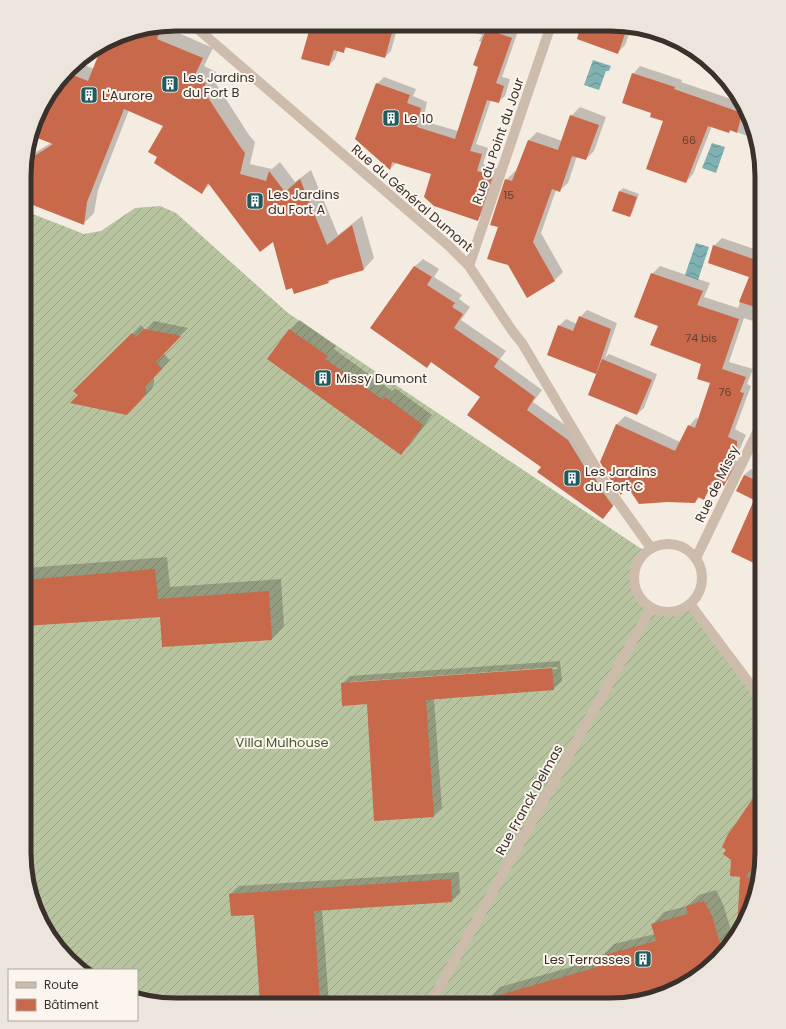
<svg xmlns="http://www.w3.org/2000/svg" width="786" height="1029" font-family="Poppins,sans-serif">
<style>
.garden{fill:url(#garden-furrows)}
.water{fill:url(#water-waves)}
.shadow{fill:#0003;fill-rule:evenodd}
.building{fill:#c8694b}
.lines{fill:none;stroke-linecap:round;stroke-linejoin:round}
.minor{stroke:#cdbbac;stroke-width:10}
.labels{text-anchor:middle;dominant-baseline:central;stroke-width:4;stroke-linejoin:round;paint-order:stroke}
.number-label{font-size:11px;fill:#5e3e33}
.poi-label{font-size:13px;fill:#3b302b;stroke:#fbf5ee;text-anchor:start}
.street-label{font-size:13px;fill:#3b302b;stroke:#fbf5ee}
.park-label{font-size:13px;fill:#4a5a2e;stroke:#fbf5ee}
.rim{fill:none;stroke:#3b302b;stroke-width:5}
</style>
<defs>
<pattern id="garden-furrows" width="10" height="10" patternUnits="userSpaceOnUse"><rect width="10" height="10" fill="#b8c4a0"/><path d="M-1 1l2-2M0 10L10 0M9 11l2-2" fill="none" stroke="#97a083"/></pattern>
<pattern id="water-waves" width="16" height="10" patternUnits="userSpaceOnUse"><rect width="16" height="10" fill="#7fb0b2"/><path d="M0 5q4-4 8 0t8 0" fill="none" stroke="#699091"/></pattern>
</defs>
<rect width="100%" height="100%" fill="#f4ebe1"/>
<path class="garden" d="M 160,206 L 176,213 L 288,313 L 646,552 C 622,575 637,615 671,612 C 678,612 684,608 690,604 L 762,700 L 762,863 L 754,902 L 736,938 L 710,967 L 678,989 L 610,1005 L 156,1004 L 137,996 L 137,970 L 81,970 L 62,953 L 40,921 L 24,853 L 25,211 L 84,234 L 101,231 L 135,208 Z"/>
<path class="water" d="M 593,60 L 611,66 L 609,71 L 606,71 L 599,90 L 584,85 Z
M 712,143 L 725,147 L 716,173 L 702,168 Z
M 696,243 L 709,247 L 698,280 L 685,275 Z"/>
<path class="shadow" d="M 312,24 L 398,25 L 391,51 L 385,57 L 348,46 L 343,52 L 338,50 L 335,59 L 329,65 Z
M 168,25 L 167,28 L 213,48 L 204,66 L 216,72 L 213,79 L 249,135 L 255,142 L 250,164 L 272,169 L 280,162 L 295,182 L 311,170 L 338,235 L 362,216 L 374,258 L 364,269 L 332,279 L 328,283 L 273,241 L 210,184 L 202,192 L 158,157 L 165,125 L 129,110 L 98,190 L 94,213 L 84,223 L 33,170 L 25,166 L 25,161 L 31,155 L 51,143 L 44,100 L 70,69 L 77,72 L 84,65 L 94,69 L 127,32 Z
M 453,25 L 520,25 L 502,77 L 510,79 L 505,96 L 498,102 L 491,100 L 476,144 L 488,148 L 483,164 L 499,169 L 484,213 L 477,219 L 432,173 L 397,162 L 390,169 L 377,84 L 384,77 L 416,89 L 413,96 L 427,102 L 423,121 L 458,131 L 479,66 L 483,43 L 479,41 L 482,35 Z
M 582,25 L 630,25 L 632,26 L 625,45 L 617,53 Z
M 640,66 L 682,80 L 681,82 L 743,103 L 746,108 L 753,138 L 731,130 L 729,132 L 712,126 L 693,174 L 686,182 L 664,121 L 653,112 L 633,74 Z
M 580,107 L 606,117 L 594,151 L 586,159 L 577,156 L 568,183 L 559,191 L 556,190 L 541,233 L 563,272 L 555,280 L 499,227 L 506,180 L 515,171 L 517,172 L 529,140 L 537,132 L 562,141 L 571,116 Z
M 623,188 L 639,194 L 632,213 L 629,216 L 613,211 L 620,191 Z
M 722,238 L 760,251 L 762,245 L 762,324 L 744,318 L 729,362 L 753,369 L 747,384 L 751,386 L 735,429 L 746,435 L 735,460 L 739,462 L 731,477 L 723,485 L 715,481 L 711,491 L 703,498 L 700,497 L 695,502 L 628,486 L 621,493 L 601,462 L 617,424 L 625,416 L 680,442 L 689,426 L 696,418 L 699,419 L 711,383 L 703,363 L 660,325 L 652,274 L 660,266 L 710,283 L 704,297 L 738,308 L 750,277 L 714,246 Z
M 423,259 L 439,269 L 434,277 L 462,295 L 459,299 L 470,307 L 461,320 L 506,351 L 500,359 L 542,390 L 533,402 L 575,432 L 620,497 L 610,510 L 603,517 L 542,467 L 482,397 L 432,361 L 426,367 L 372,327 L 415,266 Z
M 587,310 L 617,323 L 605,358 L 609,354 L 657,374 L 644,408 L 637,414 L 599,370 L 595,373 L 559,326 L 566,319 L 577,324 L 580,317 Z
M 300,320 L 336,346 L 334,349 L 392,391 L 395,388 L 432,415 L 411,444 L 401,453 L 269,359 L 290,330 Z
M 154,321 L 188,328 L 163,353 L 170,360 L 154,377 L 154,384 L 151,390 L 127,414 L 75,391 L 141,325 L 145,330 Z
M 751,469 L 762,474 L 762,562 L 756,499 L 744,475 Z
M 167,557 L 170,587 L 281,579 L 284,626 L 272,639 L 160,616 L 24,625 L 25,571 L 27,568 Z
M 560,661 L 562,681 L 553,689 L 434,699 L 442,808 L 433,816 L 367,703 L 342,684 L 350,676 ZM 557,667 L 557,669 L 349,684 L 349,682 Z
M 762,790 L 762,857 L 754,868 L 761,868 L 754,902 L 739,907 L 741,876 Z
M 459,872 L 460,893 L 452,901 L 322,909 L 329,1004 L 261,1004 L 255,914 L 230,894 L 239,886 Z
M 716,890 L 723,904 L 734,940 L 710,967 L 678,989 L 610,1005 L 486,1005 L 488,999 L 500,987 L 603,958 L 602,956 L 614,944 L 655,934 L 653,924 L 664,912 L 687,906 L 699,895 Z"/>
<path class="building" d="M 311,24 L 350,25 L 394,25 L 385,58 L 345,47 L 344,53 L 334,50 L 329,66 L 301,59 Z
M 581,25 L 628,25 L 618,54 L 577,39 Z
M 162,26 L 157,39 L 203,58 L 194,77 L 206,83 L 203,90 L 239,145 L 245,153 L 240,174 L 266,181 L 269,171 L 285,192 L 300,179 L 327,245 L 352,225 L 364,270 L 327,281 L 329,283 L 294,294 L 292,288 L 286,290 L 273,242 L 260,252 L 208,183 L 202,194 L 154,163 L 157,157 L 148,152 L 163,126 L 124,109 L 87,202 L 84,225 L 25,202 L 25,187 L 32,170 L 25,167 L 25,162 L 53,144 L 32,136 L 44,100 L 61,80 L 69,83 L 73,75 L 88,81 L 102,46 L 127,32 Z
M 486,29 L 512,38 L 496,83 L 504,86 L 499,103 L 487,100 L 470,151 L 482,154 L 477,171 L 493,176 L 478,221 L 434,206 L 424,197 L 431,174 L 392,162 L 390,170 L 355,139 L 376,83 L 410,95 L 407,103 L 421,108 L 417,127 L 455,139 L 478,67 L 473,65 Z
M 632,73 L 675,87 L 674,89 L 742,113 L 737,133 L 730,130 L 729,133 L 708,126 L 686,183 L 646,169 L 663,121 L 650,117 L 651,113 L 622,103 Z
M 570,115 L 599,125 L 586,160 L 572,156 L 560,192 L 552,189 L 533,242 L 555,281 L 527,298 L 508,265 L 487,259 L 498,227 L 490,225 L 505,179 L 512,181 L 528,140 L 558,150 Z
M 619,191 L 637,197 L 630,217 L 612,211 Z
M 713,245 L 756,260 L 760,248 L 762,248 L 762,309 L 739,302 L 749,277 L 708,263 Z
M 414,266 L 432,277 L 427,285 L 455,303 L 452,307 L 463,314 L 454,328 L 499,359 L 494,367 L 535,397 L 527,410 L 568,440 L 592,479 L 594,476 L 602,491 L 613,506 L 603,519 L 537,472 L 541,467 L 467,415 L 480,397 L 431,362 L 427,368 L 370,328 Z
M 651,273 L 703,291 L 697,305 L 739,319 L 722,369 L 746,377 L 740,392 L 744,393 L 728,437 L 737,441 L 737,448 L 728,468 L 732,470 L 724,486 L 712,481 L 704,500 L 698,497 L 695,503 L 667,502 L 639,504 L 627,486 L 621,495 L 613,484 L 600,462 L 616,424 L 675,451 L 688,425 L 695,428 L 710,383 L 697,379 L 701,364 L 650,345 L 658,326 L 634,317 Z
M 579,316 L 611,329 L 596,374 L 547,355 L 558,325 L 573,331 Z
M 144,329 L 181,336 L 156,362 L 162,369 L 146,386 L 146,394 L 142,399 L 127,415 L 70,403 L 78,395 L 73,391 L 132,333 L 136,337 Z
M 289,329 L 328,356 L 325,359 L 383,400 L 385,397 L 423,425 L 401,455 L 267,359 Z
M 602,359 L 652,380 L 637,415 L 588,395 Z
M 744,475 L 762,483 L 762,567 L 731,552 L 754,500 L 736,491 Z
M 155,569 L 158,599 L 269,591 L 272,640 L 162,647 L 160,617 L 24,626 L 25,580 Z
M 552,668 L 554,690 L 426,700 L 434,817 L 374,821 L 367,704 L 342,706 L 341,683 Z
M 762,785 L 762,854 L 746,877 L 741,877 L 759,878 L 754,902 L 740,930 L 737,929 L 740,877 L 730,876 L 731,860 L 723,854 L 726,850 L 722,847 L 728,834 L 734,826 Z
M 451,879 L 452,902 L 314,911 L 320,1004 L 260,1004 L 254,915 L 231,916 L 229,894 Z
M 704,901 L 712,916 L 723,953 L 710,967 L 678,989 L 610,1005 L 486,1005 L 485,999 L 598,967 L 598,964 L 603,962 L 601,956 L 656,941 L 651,924 L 688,914 L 686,906 Z"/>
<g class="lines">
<path class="minor" d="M 192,24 L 449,246 L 469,266 L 513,332 L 522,343 L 608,488 L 651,548
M 469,266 L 551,25
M634 578a34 34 0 1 1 68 0a34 34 0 1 1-68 0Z
M 696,558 L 762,422
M 690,604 L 762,700
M 430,1004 L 651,608"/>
</g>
<defs>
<symbol id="building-square" viewBox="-11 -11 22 22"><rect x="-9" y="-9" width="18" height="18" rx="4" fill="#1f5a5e" stroke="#fbf5ee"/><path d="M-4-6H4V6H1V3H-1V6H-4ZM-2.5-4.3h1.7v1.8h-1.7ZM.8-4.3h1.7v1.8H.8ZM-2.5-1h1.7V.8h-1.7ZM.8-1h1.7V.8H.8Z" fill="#fff"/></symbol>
</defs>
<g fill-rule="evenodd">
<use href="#building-square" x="160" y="74" width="20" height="20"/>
<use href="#building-square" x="79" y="85" width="20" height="20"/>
<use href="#building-square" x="381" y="108" width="20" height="20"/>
<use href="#building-square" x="245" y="191" width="20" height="20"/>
<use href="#building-square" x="313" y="368" width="20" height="20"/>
<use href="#building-square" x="562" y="468" width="20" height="20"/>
<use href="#building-square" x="633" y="949" width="20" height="20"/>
</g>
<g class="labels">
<g class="number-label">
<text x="689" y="140">66</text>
<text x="509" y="195">15</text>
<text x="701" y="338">74 bis</text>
<text x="725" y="392">76</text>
</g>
<g class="poi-label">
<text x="183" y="77">Les Jardins<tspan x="183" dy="15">du Fort B</tspan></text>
<text x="102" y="95">L'Aurore</text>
<text x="404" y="118">Le 10</text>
<text x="268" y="194">Les Jardins<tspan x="268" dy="15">du Fort A</tspan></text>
<text x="336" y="378">Missy Dumont</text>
<text x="585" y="471">Les Jardins<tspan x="585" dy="15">du Fort C</tspan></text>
<text x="630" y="959" text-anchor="end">Les Terrasses</text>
</g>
<g class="street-label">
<text transform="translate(498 141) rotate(-71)">Rue du Point du Jour</text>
<text transform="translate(412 198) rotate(41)">Rue du Général Dumont</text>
<text transform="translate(717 484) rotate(-64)">Rue de Missy</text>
<text transform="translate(529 800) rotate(-61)">Rue Franck Delmas</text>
</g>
<g class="park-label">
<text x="282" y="742">Villa Mulhouse</text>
</g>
</g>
<path d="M0 0H786V1029H0ZM176 31H610A145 145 0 0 1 755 176V853A145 145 0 0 1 610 998H176A145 145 0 0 1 31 853V176A145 145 0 0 1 176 31Z" fill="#ece5de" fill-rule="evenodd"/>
<path class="rim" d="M176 31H610A145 145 0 0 1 755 176V853A145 145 0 0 1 610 998H176A145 145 0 0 1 31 853V176A145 145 0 0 1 176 31Z"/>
<rect x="8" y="969" width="130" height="52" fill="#fbf5ee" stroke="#aea6a0"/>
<rect x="16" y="982" width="20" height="6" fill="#cdbbac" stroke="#aea6a0"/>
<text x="44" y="989" font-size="12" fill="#3b302b">Route</text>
<rect x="16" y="999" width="20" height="12" fill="#c8694b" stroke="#aea6a0"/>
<text x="44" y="1009" font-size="12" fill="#3b302b">Bâtiment</text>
</svg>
